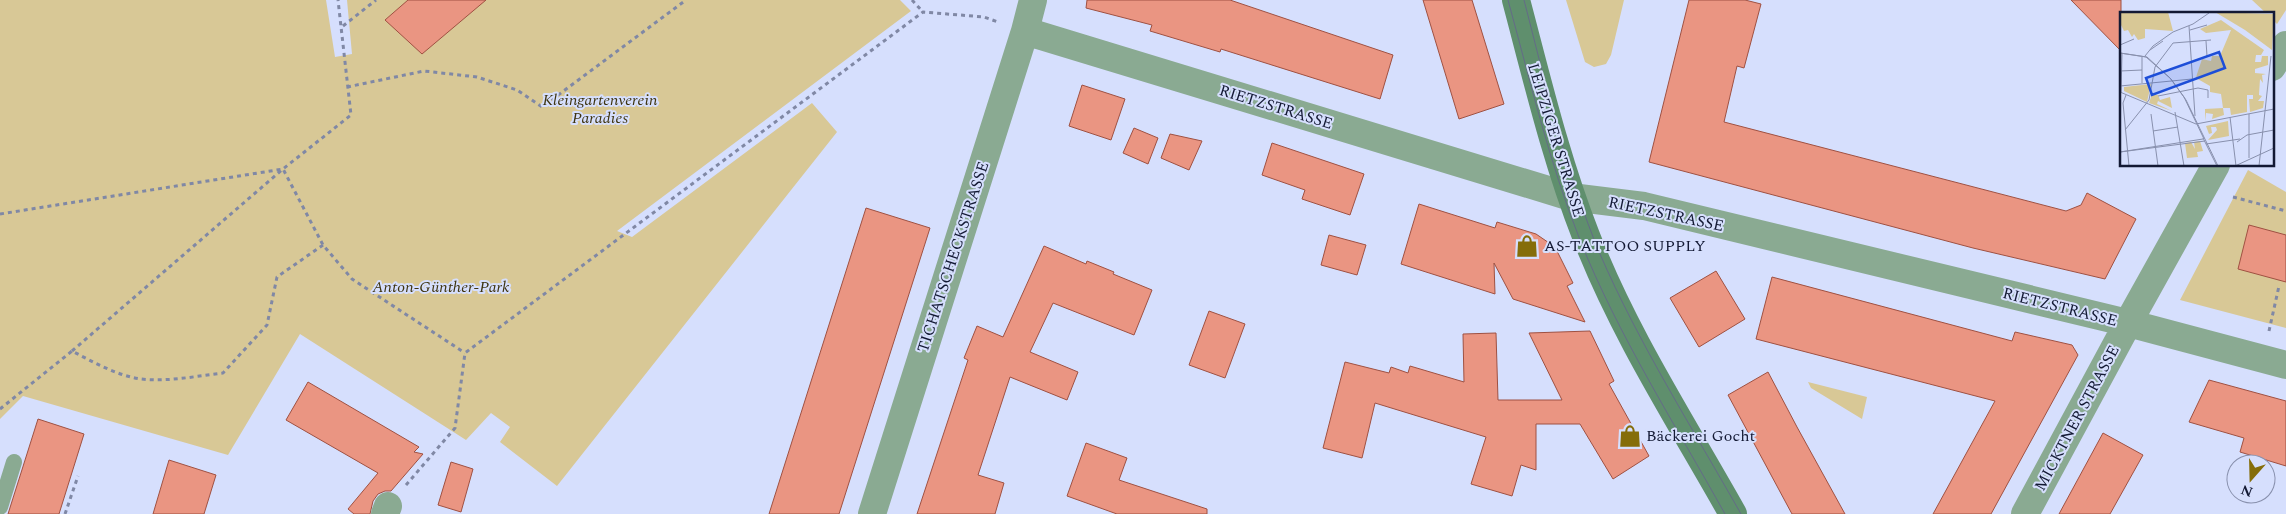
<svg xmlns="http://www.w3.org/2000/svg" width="2286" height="514" font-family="Spectral,serif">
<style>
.green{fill:#d8c896}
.building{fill:#ea9582;stroke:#9f5142}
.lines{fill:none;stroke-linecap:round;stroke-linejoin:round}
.path{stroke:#8088a5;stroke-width:3;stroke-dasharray:4 4;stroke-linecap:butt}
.service{stroke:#8aaa92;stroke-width:16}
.minor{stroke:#8aaa92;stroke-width:28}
.secondary{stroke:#5f8f6d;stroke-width:28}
.tram{stroke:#646b88;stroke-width:1}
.labels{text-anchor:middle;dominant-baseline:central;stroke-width:4;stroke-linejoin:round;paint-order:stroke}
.park-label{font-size:16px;font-style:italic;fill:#3e340f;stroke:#d6dffd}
.street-label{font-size:16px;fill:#131934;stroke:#d6dffd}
.poi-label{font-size:16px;fill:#131934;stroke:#d6dffd;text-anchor:start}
.inset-road{fill:none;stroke:#8890ad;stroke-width:1}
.view{fill:#1d4ed8;fill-opacity:0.15;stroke:#1d4ed8;stroke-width:2.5}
.inset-edge{fill:none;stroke:#131934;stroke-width:2.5}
</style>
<rect width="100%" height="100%" fill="#d6dffd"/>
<path class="green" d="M 0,0 L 326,0 L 335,57 L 352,54 L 347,0 L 900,0 L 911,11 L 617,231 L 632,237 L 812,103 L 837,132 L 557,486 L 500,442 L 510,427 L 491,413 L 466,440 L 300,334 L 228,455 L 23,396 L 0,419 Z
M 1566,0 L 1624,0 L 1611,55 L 1606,64 L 1594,67 L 1585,62 Z
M 2252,0 L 2286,0 L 2286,10 L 2277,24 L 2272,19 L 2272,14 L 2267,14 Z
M 2248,170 L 2286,192 L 2286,328 L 2180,300 Z
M 1808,382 L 1867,397 L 1862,419 L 1811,388 Z"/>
<path class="building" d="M 408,0 L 486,0 L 422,54 L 385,20 Z
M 1087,0 L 1230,0 L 1393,55 L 1380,99 L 1221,49 L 1220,52 L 1150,31 L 1152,25 L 1086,8 Z
M 1423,0 L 1472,0 L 1504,104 L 1459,119 Z
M 1689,0 L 1745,0 L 1761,4 L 1744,68 L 1737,66 L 1724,122 L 2066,211 L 2081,205 L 2087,193 L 2136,219 L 2105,279 L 1973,248 L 1649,162 Z
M 2071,0 L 2121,0 L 2121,51 Z
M 1082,85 L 1125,99 L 1111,140 L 1069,126 Z
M 1134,128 L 1158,138 L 1148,164 L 1123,153 Z
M 1170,134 L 1202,141 L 1189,170 L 1161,158 Z
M 1272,143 L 1364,174 L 1350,215 L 1302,199 L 1305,190 L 1262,175 Z
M 1419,204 L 1495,228 L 1497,222 L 1536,234 L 1555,247 L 1573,283 L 1567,286 L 1585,322 L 1513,299 L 1494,263 L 1495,294 L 1401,264 Z
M 866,208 L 930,228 L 839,514 L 769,514 Z
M 2249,225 L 2286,235 L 2286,282 L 2238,269 Z
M 1329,235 L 1366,245 L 1357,275 L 1321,265 Z
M 1044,246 L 1086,264 L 1087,261 L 1114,272 L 1113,274 L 1152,290 L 1134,335 L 1053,303 L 1030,352 L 1078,372 L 1067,400 L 1010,377 L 978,475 L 1004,483 L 995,514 L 917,514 L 968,360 L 964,358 L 977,326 L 1003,337 Z
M 1716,271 L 1745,319 L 1699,347 L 1670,298 Z
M 1772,277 L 2012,341 L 2015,332 L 2072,345 L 2078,355 L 1991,514 L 1933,514 L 1995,401 L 1756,339 Z
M 1209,311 L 1245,324 L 1225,378 L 1189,365 Z
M 1590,331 L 1614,381 L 1609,384 L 1649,456 L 1613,479 L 1580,424 L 1536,424 L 1536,470 L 1521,465 L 1512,496 L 1471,484 L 1486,437 L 1375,403 L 1362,458 L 1323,448 L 1345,362 L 1389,373 L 1391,367 L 1408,373 L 1410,366 L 1464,382 L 1463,334 L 1496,333 L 1498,400 L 1562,400 L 1529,333 Z
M 1768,372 L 1797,427 L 1845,514 L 1792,514 L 1728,395 Z
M 2209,380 L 2286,401 L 2286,466 L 2240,452 L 2244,438 L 2189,422 Z
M 308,382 L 419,447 L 414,452 L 423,454 L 391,491 L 385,491 L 378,494 L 373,501 L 370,514 L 354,514 L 348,509 L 378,473 L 286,420 Z
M 38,419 L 84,434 L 59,514 L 8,514 Z
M 2103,433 L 2143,455 L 2110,514 L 2059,514 Z
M 1086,443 L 1127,458 L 1119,480 L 1207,509 L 1207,514 L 1117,514 L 1067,496 Z
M 169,460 L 216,475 L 204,514 L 153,514 Z
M 451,462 L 473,469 L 461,512 L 438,505 Z"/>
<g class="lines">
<path class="path" d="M 912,0 L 923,12
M 343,26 L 376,0
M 347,87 L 424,71 L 477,77 L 517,90 L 542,107 L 686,0
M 2233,197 L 2286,211
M 0,214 L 283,169 L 323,245 L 352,279 L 465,353
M 2269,331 L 2279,286
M 72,351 L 283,169 L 351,115 L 338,0
M 0,409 L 72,351 C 93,362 118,376 141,379 C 169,382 196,376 223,373 L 267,325 L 277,277 L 323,245
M 406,485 L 455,428 L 465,353 L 923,12 L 984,17 L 998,22
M 65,514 L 78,476"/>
<path class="service" d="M 0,507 L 14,462"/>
<path class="minor" d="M 1025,31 L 1571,197 L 1644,206 L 2128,323 L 2286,365
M 2272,67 L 2286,45
M 385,514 L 388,506
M 872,514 L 1025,31 L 1033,0
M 2025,514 L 2128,323 L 2216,165"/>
<path class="secondary" d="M 1516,0 C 1537,79 1556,160 1586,236 C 1624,334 1682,423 1733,514"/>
<path class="tram" d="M 1508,0 C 1530,80 1549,162 1580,240 C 1618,335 1675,424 1725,514
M 1524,0 C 1546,85 1566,173 1600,254 C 1639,344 1693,429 1741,514"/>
</g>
<defs>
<symbol id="shop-bare" viewBox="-9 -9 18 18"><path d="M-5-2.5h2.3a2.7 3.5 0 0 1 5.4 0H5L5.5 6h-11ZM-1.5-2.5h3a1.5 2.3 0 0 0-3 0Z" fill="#856d0a" stroke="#d6dffd" stroke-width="2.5" paint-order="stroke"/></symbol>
</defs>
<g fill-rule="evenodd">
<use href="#shop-bare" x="1511" y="230" width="32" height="32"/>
<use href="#shop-bare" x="1614" y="420" width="32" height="32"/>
</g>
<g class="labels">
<g class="park-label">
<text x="600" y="100">Kleingartenverein<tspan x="600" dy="18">Paradies</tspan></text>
<text x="441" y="287">Anton-Günther-Park</text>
</g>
<g class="street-label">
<text transform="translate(1276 107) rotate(17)">RIETZSTRASSE</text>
<text transform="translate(1556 140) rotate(73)">LEIPZIGER STRASSE</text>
<text transform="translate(1666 214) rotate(12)">RIETZSTRASSE</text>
<text transform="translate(953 257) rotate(-72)">TICHATSCHECKSTRASSE</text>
<text transform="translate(2060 307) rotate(14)">RIETZSTRASSE</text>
<text transform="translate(2077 418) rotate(-62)">MICKTNER STRASSE</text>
</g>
<g class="poi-label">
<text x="1544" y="246">AS-TATTOO SUPPLY</text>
<text x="1646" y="436">Bäckerei Gocht</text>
</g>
</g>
<g transform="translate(2120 12)">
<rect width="154" height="154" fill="#d6dffd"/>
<path d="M 0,0 L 48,0 L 53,19 L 25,17 L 25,26 L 18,28 L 14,22 L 12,25 L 8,18 L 4,19 L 0,11 ZM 95,0 L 154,2 L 152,38 L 125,18 ZM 101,8 L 144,38 L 141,43 L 136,43 L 135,50 L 141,50 L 142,44 L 148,44 L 148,53 L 135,57 L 135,61 L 146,62 L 142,63 L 143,71 L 140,67 L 139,83 L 142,84 L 138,89 L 144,89 L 143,96 L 130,100 L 129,87 L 133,87 L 133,83 L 127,83 L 127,100 L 111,103 L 110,96 L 103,96 L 104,103 L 92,107 L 93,102 L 86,101 L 85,109 L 85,97 L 103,96 L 101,82 L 90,80 L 90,74 L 76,66 L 77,62 L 82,47 L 91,49 L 92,44 L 100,44 L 111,18 L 86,21 L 80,17 ZM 31,72 L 27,90 L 4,79 L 4,75 ZM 32,82 L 38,83 L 40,88 L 50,85 L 52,96 L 38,89 L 37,92 L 52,99 L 29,91 ZM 108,109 L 109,124 L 88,128 L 97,118 L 96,115 L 91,115 L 92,121 L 89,122 L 86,114 ZM 80,129 L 83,139 L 77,140 L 78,145 L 67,146 L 65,131 L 71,130 L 75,137 L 74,130 Z" fill="#d8c896"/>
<path class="inset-road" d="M 69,14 L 75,104M 70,18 L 87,13M 86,29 L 87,44M 0,33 L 14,27M 30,38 L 43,29M 0,41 L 26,45 L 50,66 L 64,85 L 84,127M 0,41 L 27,45 L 51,67 L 66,88 L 98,154M 25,44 L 33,34 L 53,20 L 73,12 L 89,1M 22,45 L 22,71M 0,59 L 22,58M 0,74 L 72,67M 0,80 L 76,112M 1,80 L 2,42M 6,83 L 3,91 L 9,154M 38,84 L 78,76 L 88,78 L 88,86M 55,100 L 64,154M 31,102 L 38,154M 110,105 L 116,154M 76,112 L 154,97M 5,118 L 29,88 L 35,55 L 53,31 L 91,28M 33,119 L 58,115M 83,126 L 97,154M 117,130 L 127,123 L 154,118M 86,132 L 120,127M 0,140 L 83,127M 0,140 L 85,129M 129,146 L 129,102M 115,154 L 154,136M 139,154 L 151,44"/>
<path class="view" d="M 99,40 L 105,56 L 32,83 L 26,66 Z"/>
<rect width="154" height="154" class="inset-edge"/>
</g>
<g transform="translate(2251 479) rotate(200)"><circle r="24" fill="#d6dffd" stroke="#8890ad"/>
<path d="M0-4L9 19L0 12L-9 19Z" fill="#856d0a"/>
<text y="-8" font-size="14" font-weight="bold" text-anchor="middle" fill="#131934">N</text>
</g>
</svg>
